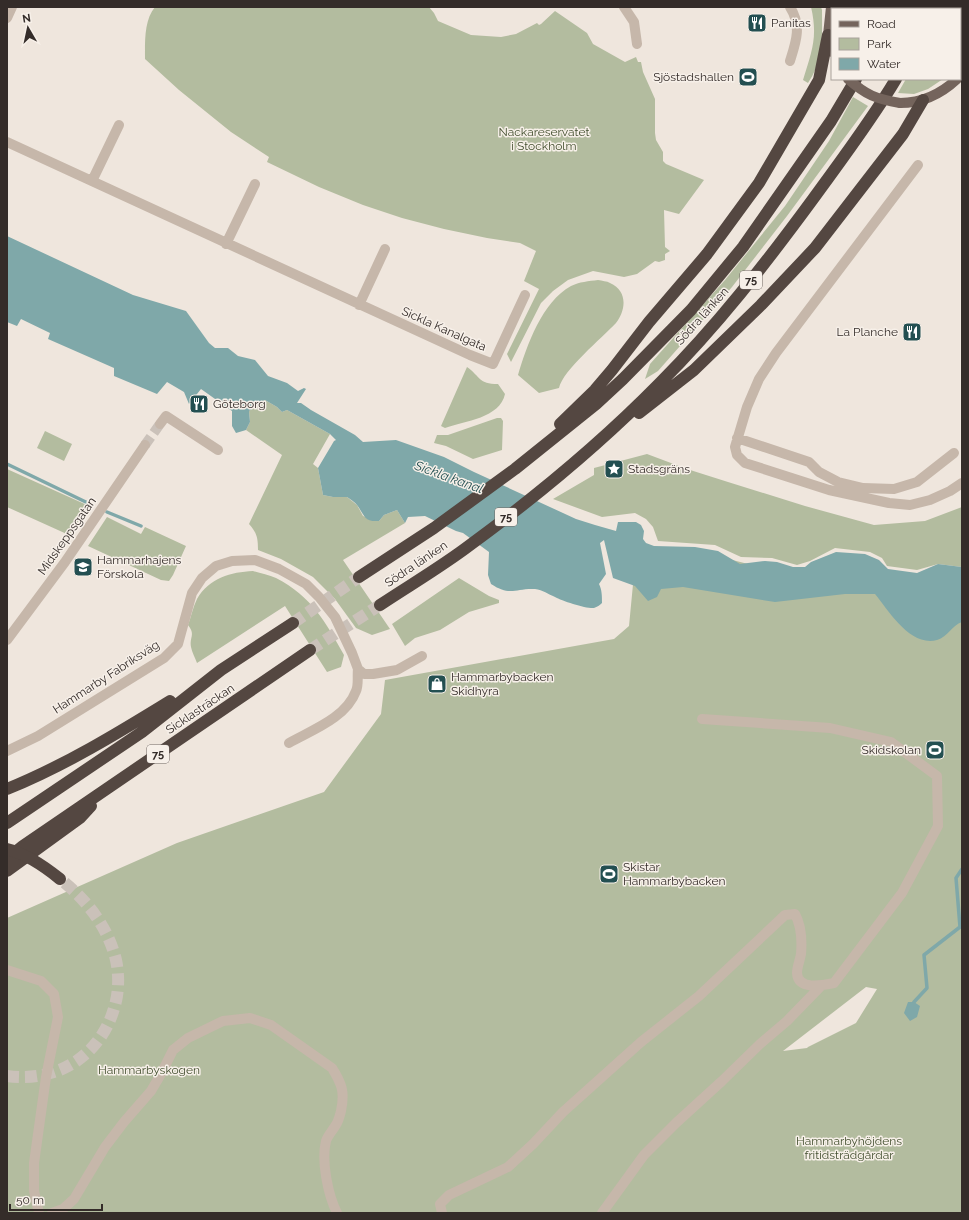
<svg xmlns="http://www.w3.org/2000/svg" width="969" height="1220" font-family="Raleway,sans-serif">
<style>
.green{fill:#b3bc9f;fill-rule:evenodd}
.water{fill:#7fa8a9}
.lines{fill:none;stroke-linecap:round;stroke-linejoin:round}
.stream{stroke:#7fa8a9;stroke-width:3.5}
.minor-tunnel{stroke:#cac1b9;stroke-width:10;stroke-dasharray:10 5;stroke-linecap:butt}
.highway-tunnel{stroke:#cac1b9;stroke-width:12;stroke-dasharray:12 6;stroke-linecap:butt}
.minor{stroke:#c6b7aa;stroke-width:10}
.major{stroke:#74645c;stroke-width:10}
.highway{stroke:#544741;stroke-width:12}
.major-bridge{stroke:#74645c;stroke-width:10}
.highway-bridge{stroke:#544741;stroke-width:12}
.labels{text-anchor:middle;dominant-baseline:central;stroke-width:3;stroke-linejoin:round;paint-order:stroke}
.shield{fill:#f7f0e9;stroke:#6e6763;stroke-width:1}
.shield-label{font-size:11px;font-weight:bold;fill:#342c29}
.poi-label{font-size:12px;fill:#342c29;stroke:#f7f0e9;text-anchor:start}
.park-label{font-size:12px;fill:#445030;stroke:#f7f0e9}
.street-label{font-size:12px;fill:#342c29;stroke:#f7f0e9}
.water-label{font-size:13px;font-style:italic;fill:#234f51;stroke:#f7f0e9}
</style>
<rect width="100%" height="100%" fill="#efe6dd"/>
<path class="green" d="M 155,7 L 429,7 L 434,13 L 438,21 L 471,35 L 501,37 L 516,34 L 537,23 L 539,25 L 541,24 L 555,11 L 587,33 L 593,44 L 625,62 L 636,57 L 638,62 L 641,62 L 643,72 L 655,99 L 655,133 L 656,140 L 663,152 L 663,161 L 666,164 L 704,180 L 679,214 L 664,210 L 665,247 L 670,251 L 665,254 L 665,260 L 659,262 L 655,261 L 637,274 L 624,277 L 593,271 L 568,280 L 553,291 L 541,303 L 511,362 L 507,354 L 539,289 L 524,281 L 536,251 L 520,243 L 487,238 L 444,229 L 402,218 L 363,205 L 319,187 L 267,162 L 269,157 L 231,132 L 179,90 L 145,59 C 145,42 144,20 155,7 Z
M 811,7 L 821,7 L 822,10 C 822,37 824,59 808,83 L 803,80 C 812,51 818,37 811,7 Z
M 906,79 L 943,79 L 928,89 L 914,94 L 898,93 Z
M 853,97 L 868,106 L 787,216 L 732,287 L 658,371 L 645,379 L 650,364 L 725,280 L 785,206 L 829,141 Z
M 598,280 C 602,281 607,281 610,283 C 628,291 626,310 616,323 C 602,338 563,370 559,388 L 539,393 L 518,375 C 527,345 542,302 571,286 C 579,282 589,281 598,280 Z
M 467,367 C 481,377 478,384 498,384 L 505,394 C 500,418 465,421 445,428 L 441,426 Z
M 265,400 L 277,407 L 282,412 L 287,410 L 330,434 L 313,464 L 318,468 L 323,495 L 333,497 L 347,497 L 357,505 L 363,516 L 379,521 L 384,515 L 397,510 L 405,523 L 343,560 L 390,629 L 372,635 L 356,628 L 335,599 L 313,577 L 281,559 L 258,550 C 258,538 257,533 249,524 L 282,455 L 246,430 L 250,422 L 249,411 Z
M 497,418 L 501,418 L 503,421 L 502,450 L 473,459 L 446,446 L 434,443 L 437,435 L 448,435 Z
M 45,431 L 72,444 L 64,461 L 37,448 Z
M 647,454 L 687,469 L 728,482 L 805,506 L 874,525 L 925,521 L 962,507 L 962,567 L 938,564 L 917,570 L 887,566 L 882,558 L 870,552 L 835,548 L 810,561 L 797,565 L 772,558 L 741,557 L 715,545 L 658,541 L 653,527 L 646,519 L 635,513 L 602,517 L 553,499 L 594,475 L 594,468 Z
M 7,469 L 89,506 L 69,535 L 7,507 Z
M 107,517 L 141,534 L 145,527 L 186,546 L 173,575 L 169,581 L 161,580 L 88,546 Z
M 693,550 L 756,566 L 962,578 L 962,1213 L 7,1213 L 7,918 L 177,843 L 324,792 L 381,714 L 385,680 L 614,639 L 629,626 L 634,574 ZM 866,987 L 877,989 L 856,1023 L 808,1047 L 807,1048 L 783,1051 Z
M 253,571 C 260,573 269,575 276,578 C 312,597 325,621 344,655 L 341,667 L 327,672 L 285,606 L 197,663 C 195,658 192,652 191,647 C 189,637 196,635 188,625 C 191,617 193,607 197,599 C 209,578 231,572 253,571 Z
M 459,578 L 489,596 L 499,600 L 499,603 L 469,612 L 440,630 L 415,638 L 405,646 L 392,624 Z"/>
<path class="water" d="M 7,236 L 133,295 L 186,311 L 209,343 L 215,348 L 228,348 L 238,356 L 255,360 L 268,376 L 287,383 L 298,391 L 304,388 L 306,389 L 297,403 L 301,403 L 311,410 L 355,435 L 363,442 L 396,440 L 444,457 L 474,472 L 576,519 L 595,525 L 616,531 L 618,522 L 636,522 L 641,525 L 644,531 L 643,539 L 646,543 L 654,546 L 695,547 L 718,551 L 740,564 L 765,561 L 777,562 L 793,567 L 805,567 L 811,562 L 836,552 L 865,554 L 879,560 L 888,569 L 917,573 L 938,564 L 962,567 L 962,622 C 952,625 948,637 937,640 C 910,647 889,611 875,594 L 845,594 L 775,602 L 683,587 L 661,589 L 657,597 L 648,601 L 635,586 L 613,578 L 604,540 L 600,543 L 606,574 L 599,584 C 602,590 602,596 602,603 C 600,605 597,607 594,608 C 587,609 562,601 555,597 C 548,594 543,590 535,589 C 515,588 511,597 491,584 L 488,575 L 489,552 L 463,533 L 456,531 L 425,516 L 408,517 L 405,523 L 397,510 L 384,515 L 379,521 C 364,522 365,516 357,505 C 355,502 351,500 347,497 L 333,497 L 323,495 L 318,468 L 334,441 L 336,440 L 330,434 L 287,410 L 282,412 L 277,407 L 265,400 L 249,411 L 250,422 L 246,430 L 236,433 L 232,426 L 232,411 L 201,389 L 189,404 L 184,392 L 167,382 L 157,394 L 114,376 L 114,368 L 48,339 L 50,333 L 21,319 L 17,326 L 7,322 Z
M 908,1002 L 914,1002 L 920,1006 L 917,1017 L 910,1021 L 904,1013 Z"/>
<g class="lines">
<path class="stream" d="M 7,464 L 92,505
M 107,512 L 141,526
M 914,1002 L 927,988 L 924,955 L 960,927 L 956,878 L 962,869"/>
<path class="minor-tunnel" d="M 145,445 L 160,424"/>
<path class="highway-tunnel" d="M 293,623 L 359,577
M 310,650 L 380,605
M 7,1076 C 58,1083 102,1055 115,1005 C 119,991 119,974 116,960 C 108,927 87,900 60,879"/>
<path class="minor" d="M 624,7 L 634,22 L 637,44
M 7,18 L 12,7
M 790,61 C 796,42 802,26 790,7
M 7,142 L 470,355 L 493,364 L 525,295
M 918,165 L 776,353 L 759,379 L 747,407 L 735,447 L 737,455 L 745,463 L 829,490 L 889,503 L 910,505 L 930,500 L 950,491 L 962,483
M 92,181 L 119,125
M 226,244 L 255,184
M 359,305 L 385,249
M 160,424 L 166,416 L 218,450
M 737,438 L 809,462 L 819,472 L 838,482 L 863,488 L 894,489 L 917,482 L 954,453
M 7,640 L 65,562 L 145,445
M 289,743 C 312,730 346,718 356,691 C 359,685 357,676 358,669
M 7,751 L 38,736 L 164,658 L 178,644 L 192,593 L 202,578 L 216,566 L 232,561 L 255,560 L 279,569 L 306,584 L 319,597 L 335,617 L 352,653 L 358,669 L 364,674 L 373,674 L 397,670 L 422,656
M 7,970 L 41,981 L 54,994 L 58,1017 L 46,1077 L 34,1163 L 34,1191 L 39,1213
M 52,1213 L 63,1209 L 74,1199 L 105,1147 L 124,1122 L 151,1091 L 161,1074 L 173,1050 L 188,1038 L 223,1021 L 250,1018 L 271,1025 L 332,1068 C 342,1084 345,1092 341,1111 C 340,1115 339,1119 337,1123 C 334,1129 328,1135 326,1141 C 321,1161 328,1195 337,1213
M 442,1213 L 440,1204 L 449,1195 L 508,1167 L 533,1144 L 563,1112 L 641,1042 L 699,996 L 785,915 L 795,914 C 801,925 802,942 801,954 C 800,960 797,967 797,973 C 798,991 824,985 834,983 L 902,893 L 938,826 L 937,776 L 891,742 L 830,728 L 702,719
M 602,1213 L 644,1155 L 676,1123 L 722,1081 L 760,1044 L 787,1021 L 821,986"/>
<path class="major" d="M 831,7 L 828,35 L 832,52
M 900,103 C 922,103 941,94 957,79"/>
<path class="highway" d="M 895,9 L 896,7
M 938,9 L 940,7
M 639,413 L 694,370 L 761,305 L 815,248 L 903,134 L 923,100
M 560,424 L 595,390 L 612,370 L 649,322 L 707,254 L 759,183 L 819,80 L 828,35
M 359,577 L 434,528 L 515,469 L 596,404 L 623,379 L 691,310 L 743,247 L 831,121 L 856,79
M 380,605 C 410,585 441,567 470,545 C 537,496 602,442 660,383 C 717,326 766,263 813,199 C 842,159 871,121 896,79
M 7,789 C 64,766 118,733 170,701
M 7,823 L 142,732 L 221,670 L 293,623
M 7,859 L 23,846 L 310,650
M 7,871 L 80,818 L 91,806"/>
<path class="major-bridge" d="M 848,79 C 866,95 876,99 900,103"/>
<path class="highway-bridge" d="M 7,849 C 27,854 44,866 60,879"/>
</g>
<defs>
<symbol id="restaurant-square" viewBox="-11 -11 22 22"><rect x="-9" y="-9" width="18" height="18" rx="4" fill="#234f51" stroke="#f7f0e9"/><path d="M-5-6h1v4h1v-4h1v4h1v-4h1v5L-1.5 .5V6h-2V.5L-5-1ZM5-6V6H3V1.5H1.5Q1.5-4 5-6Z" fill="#fff"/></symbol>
<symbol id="stadium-square" viewBox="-11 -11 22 22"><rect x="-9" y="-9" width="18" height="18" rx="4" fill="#234f51" stroke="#f7f0e9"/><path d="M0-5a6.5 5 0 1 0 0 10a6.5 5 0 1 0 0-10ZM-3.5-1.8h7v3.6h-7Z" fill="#fff"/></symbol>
<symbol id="sight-square" viewBox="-11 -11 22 22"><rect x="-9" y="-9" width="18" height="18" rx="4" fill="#234f51" stroke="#f7f0e9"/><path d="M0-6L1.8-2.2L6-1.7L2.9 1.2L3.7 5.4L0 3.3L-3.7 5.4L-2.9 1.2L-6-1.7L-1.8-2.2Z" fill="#fff"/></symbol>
<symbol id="school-square" viewBox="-11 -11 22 22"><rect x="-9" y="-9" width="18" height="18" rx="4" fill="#234f51" stroke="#f7f0e9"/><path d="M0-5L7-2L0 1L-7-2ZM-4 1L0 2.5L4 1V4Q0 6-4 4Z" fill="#fff"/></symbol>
<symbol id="shop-square" viewBox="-11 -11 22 22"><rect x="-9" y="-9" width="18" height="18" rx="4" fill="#234f51" stroke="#f7f0e9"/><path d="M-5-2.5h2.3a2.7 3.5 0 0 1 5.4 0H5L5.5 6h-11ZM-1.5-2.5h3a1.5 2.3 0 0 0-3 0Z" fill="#fff"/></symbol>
</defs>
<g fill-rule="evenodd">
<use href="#restaurant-square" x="746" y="12" width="22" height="22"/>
<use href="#stadium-square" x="737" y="66" width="22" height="22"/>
<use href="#restaurant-square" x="901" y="321" width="22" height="22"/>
<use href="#restaurant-square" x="188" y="393" width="22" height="22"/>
<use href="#sight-square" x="603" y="458" width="22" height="22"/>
<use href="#school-square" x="72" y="556" width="22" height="22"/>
<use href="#shop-square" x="426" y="673" width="22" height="22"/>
<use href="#stadium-square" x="924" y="739" width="22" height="22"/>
<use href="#stadium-square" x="598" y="863" width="22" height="22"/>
</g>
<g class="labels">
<g class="shield">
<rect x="740" y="271" width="22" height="18" rx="3"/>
<rect x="495" y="508" width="22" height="18" rx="3"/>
<rect x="147" y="745" width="22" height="18" rx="3"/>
</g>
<g class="shield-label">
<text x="751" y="280">75</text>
<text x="506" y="517">75</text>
<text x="158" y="754">75</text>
</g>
<g class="poi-label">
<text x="771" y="23">Panitas</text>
<text x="734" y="77" text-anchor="end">Sjöstadshallen</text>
<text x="898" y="332" text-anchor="end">La Planche</text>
<text x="213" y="404">Göteborg</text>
<text x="628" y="469">Stadsgräns</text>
<text x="97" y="560">Hammarhajens<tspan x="97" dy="14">Förskola</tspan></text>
<text x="451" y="677">Hammarbybacken<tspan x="451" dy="14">Skidhyra</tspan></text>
<text x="921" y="750" text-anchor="end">Skidskolan</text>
<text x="623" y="867">Skistar<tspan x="623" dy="14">Hammarbybacken</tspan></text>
</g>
<g class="park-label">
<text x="544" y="132">Nackareservatet<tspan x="544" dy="14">i Stockholm</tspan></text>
<text x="149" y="1070">Hammarbyskogen</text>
<text x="849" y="1141">Hammarbyhöjdens<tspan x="849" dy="14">fritidsträdgårdar</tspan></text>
</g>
<g class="street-label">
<text transform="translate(702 316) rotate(-48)">Södra länken</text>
<text transform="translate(444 329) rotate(24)">Sickla Kanalgata</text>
<text transform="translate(67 536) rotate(-55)">Midskeppsgatan</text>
<text transform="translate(416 564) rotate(-34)">Södra länken</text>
<text transform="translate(106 677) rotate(-33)">Hammarby Fabriksväg</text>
<text transform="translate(200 709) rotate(-34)">Sicklasträckan</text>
</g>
<g class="water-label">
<text transform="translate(449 477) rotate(20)">Sickla kanal</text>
</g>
</g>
<rect width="969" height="1220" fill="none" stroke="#342c29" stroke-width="16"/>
<rect x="831" y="8" width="130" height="72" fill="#f7f0e9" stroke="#a9a29c"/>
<rect x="839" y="21" width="20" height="6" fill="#74645c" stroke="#a9a29c"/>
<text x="867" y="28" font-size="12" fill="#342c29">Road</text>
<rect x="839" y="38" width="20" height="12" fill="#b3bc9f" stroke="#a9a29c"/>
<text x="867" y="48" font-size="12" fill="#342c29">Park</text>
<rect x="839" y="58" width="20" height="12" fill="#7fa8a9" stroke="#a9a29c"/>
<text x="867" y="68" font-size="12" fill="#342c29">Water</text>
<g transform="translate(28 28) rotate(351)" stroke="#f7f0e9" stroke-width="3" paint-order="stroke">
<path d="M0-3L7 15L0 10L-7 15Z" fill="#342c29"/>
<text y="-6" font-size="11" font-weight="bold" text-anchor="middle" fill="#342c29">N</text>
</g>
<path d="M10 1204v6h92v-6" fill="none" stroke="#342c29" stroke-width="2"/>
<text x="16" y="1204" font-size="12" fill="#342c29" stroke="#f7f0e9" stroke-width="3" paint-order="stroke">50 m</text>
</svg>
